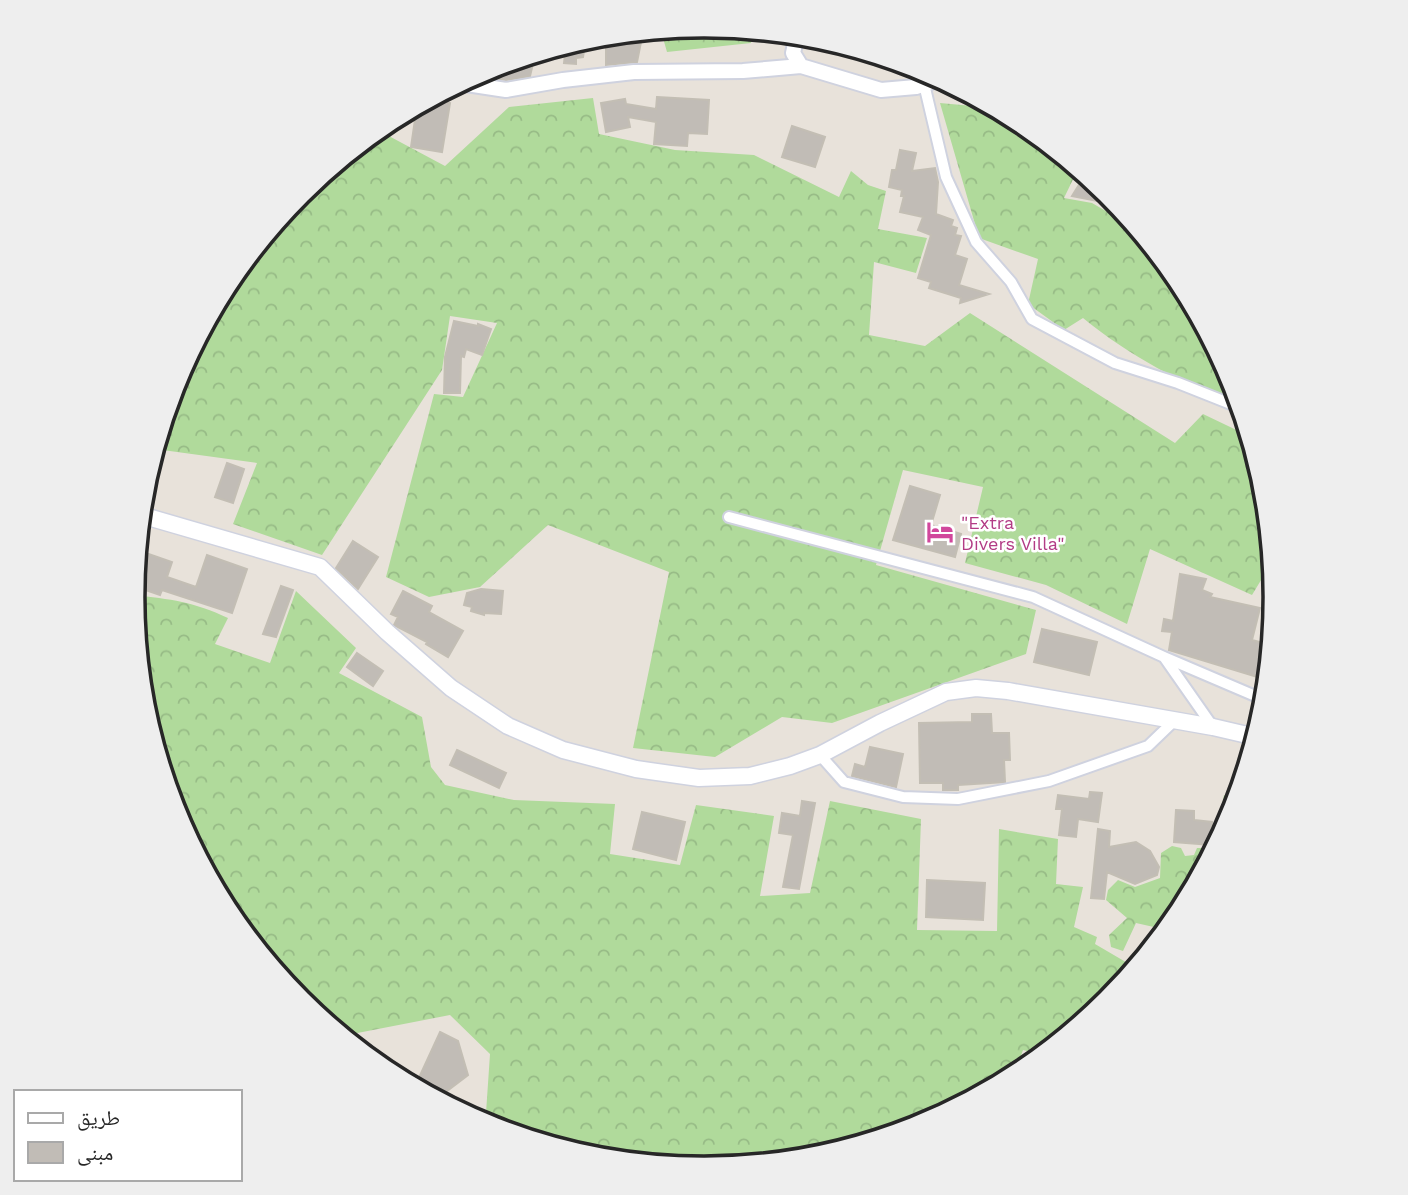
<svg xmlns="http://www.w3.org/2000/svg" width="1408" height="1195" font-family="'Work Sans','Noto Naskh Arabic',sans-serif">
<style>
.forest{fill:url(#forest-crowns)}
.building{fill:#c1bcb6;stroke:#c3beb4;stroke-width:2}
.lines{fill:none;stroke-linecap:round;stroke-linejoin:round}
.minor-casing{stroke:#cfd2df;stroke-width:14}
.tertiary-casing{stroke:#cfd2df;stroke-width:18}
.secondary-casing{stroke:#cfd2df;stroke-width:19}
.minor{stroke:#fff;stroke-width:10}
.tertiary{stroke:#fff;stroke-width:14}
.secondary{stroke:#fff;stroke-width:16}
.labels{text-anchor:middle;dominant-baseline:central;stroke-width:5;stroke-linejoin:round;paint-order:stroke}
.hotel-label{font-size:18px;fill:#b23c85;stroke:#fff;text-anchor:start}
.rim{fill:none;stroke:#272727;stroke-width:3.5}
</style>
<defs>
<pattern id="forest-crowns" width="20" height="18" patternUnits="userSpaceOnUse" patternTransform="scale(1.75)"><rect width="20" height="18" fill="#b0da9b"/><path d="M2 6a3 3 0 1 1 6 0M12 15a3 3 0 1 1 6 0" fill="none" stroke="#97bb86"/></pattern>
</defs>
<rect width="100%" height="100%" fill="#e8e2da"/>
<path class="forest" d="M 704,26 L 752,31 L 751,43 L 667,52 L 661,31 Z
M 816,37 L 907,65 L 887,69 L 814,47 Z
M 593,98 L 599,134 L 675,150 L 754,155 L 839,197 L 851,171 L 868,185 L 886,191 L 878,229 L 927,238 L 916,273 L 874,262 L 869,335 L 925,346 L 970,313 L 1175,443 L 1203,414 L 1249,436 L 1264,486 L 1272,562 L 1252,595 L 1150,549 L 1127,624 L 1046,585 L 965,563 L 983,487 L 903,470 L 876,565 L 1036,610 L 1026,654 L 832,723 L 782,717 L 715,757 L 633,748 L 669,572 L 548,525 L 480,587 L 429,597 L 386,577 L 434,394 L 463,397 L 497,323 L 450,316 L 442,370 L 322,555 L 233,524 L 257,463 L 155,449 L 176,379 L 229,280 L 300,193 L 380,128 L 387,135 L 445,166 L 509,107 Z
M 940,103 L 994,108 L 1022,123 L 1078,169 L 1064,198 L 1092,203 L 1137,229 L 1179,280 L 1232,379 L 1240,406 C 1185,385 1129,356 1083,318 L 1064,330 L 1028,304 L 1038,259 L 979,238 Z
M 296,591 L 356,648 L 339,673 L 422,717 L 431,767 L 445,785 L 514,800 L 615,804 L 610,854 L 680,865 L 696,805 L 774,816 L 760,896 L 810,893 L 830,801 L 921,819 L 917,930 L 997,931 L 999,829 L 1058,839 L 1056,884 L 1083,887 L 1074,927 L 1097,937 L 1095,944 L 1136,968 L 1108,1002 L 1042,1055 L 1023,1050 L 1017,1067 L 1023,1071 L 1021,1073 L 922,1125 L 815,1158 L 746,1165 L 694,1159 L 633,1161 L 589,1157 L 552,1145 L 486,1113 L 490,1054 L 450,1015 L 342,1036 L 300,1001 L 229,915 L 176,816 L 144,709 L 133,595 C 171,599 194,602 228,618 L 215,644 L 270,663 Z
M 1224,795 L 1237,800 L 1232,816 L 1179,915 L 1167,930 L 1136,923 L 1123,951 L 1111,947 L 1109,935 L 1127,918 L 1106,900 L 1108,890 L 1118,880 L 1135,887 L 1160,878 L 1161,853 L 1172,846 L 1181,848 L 1185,856 L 1194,855 L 1197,848 L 1214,848 Z"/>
<path class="building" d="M 643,32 L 637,62 L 606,65 L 606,47 L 585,44 L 583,57 L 576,58 L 576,64 L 564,63 L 566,45 L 593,37 Z
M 535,55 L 530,76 L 506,80 L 475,75 L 489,69 L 504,73 L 506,63 Z
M 657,97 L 709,100 L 707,134 L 688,133 L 687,146 L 654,144 L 656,122 L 628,117 L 630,127 L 606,132 L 601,103 L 625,99 L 626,104 L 656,109 Z
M 429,100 L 450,103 L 442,152 L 411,147 L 417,106 Z
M 792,126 L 825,137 L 815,167 L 782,157 Z
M 900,150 L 916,153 L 912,171 L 935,168 L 938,182 L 936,214 L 953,220 L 951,226 L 957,228 L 955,235 L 961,236 L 955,255 L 967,259 L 959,285 L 989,294 L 960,303 L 961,298 L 929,288 L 931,282 L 918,278 L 931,235 L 918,230 L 923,217 L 900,212 L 904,196 L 901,196 L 902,190 L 889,187 L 892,170 L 896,170 Z
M 1085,175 L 1103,190 L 1097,201 L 1072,196 Z
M 454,321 L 478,326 L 478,324 L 491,329 L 482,355 L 466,349 L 464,357 L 461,356 L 460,393 L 444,393 L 445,357 Z
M 227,463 L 244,469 L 233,503 L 215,497 Z
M 910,486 L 940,495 L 931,525 L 961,534 L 955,557 L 893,540 Z
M 353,541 L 378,557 L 358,589 L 336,568 Z
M 137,550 L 172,562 L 167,577 L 196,587 L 207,555 L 247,569 L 232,613 L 162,590 L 160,595 L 134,586 Z
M 1180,574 L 1206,579 L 1202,590 L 1212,594 L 1210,597 L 1260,608 L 1252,640 L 1271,645 L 1267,680 L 1169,650 L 1172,632 L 1162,631 L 1164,619 L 1173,621 Z
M 281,586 L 293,590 L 276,637 L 263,634 Z
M 481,589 L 503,591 L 501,614 L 484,613 L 484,615 L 471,611 L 472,607 L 464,605 L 467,593 Z
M 403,591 L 432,606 L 429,612 L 463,631 L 448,657 L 426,644 L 427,642 L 394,625 L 398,617 L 391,614 Z
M 1042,629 L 1097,642 L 1089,675 L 1034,662 Z
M 357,653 L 383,671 L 373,686 L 347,667 Z
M 972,714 L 991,714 L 992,733 L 1009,733 L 1010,760 L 1004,760 L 1005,782 L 958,785 L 958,790 L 943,790 L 943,783 L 920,783 L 919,723 L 972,722 Z
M 870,747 L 903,754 L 896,787 L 852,776 L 855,764 L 865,767 Z
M 457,750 L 506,773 L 499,788 L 450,765 Z
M 1090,792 L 1102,793 L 1098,822 L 1078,819 L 1076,837 L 1059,835 L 1062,809 L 1056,809 L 1058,795 L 1089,799 Z
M 802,801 L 815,803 L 799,889 L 783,887 L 793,835 L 779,833 L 782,813 L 800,816 Z
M 1176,810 L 1194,811 L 1194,820 L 1212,822 L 1211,845 L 1174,842 Z
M 642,812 L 685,822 L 676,860 L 633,849 Z
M 1098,829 L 1110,831 L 1109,847 L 1136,842 L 1150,851 L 1159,867 L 1157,875 L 1135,884 L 1107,872 L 1104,899 L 1091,898 Z
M 927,880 L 985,883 L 983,920 L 926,917 Z
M 440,1032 L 458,1041 L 468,1075 L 443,1094 L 417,1082 Z"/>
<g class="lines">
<defs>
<path id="minor" d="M 924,84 L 946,177 L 976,242 L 1011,282 L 1032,319 L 1115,363 L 1178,383 L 1241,408
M 729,517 L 1033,597 L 1164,657 L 1213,727
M 1164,657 L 1253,695 L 1265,697
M 820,755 L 844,782 L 903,797 L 958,799 L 1049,781 L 1148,746 L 1174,721"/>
<path id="tertiary" d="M 797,35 L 793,53 L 801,66
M 460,83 L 506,90 L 563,80 L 634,72 L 743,71 L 801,66 L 881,90 L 916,87 L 940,79"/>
<path id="secondary" d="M 141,515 L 320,567 L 387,632 L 451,688 L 508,726 L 563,750 L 636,769 L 699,778 L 750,776 L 790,766 L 820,755 L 880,723 L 946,692 L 976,688 L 1008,691 L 1213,727 L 1256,737"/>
</defs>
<use href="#minor" class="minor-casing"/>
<use href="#tertiary" class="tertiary-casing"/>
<use href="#secondary" class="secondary-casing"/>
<use href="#minor" class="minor"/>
<use href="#tertiary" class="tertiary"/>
<use href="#secondary" class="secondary"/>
</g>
<defs>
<symbol id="hotel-bare" viewBox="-9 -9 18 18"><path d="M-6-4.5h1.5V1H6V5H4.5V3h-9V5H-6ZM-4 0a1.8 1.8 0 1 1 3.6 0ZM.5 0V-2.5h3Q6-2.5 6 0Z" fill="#d1479c" stroke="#fff" stroke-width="2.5" paint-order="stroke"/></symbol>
</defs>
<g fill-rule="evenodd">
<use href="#hotel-bare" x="921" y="513" width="38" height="38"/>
</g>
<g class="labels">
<g class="hotel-label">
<text x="961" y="522">"Extra<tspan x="961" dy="21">Divers Villa"</tspan></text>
</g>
</g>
<path d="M0 0H1408V1195H0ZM145 597a559 559 0 1 1 1118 0a559 559 0 1 1-1118 0Z" fill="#eee" fill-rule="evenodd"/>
<path class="rim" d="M145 597a559 559 0 1 1 1118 0a559 559 0 1 1-1118 0Z"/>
<rect x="14" y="1090" width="228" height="91" fill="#ffffff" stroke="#a9a9a9" stroke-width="2"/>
<rect x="28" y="1113" width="35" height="10" fill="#ffffff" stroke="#a9a9a9" stroke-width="2"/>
<text x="77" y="1125" font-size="21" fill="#272727">طريق</text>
<rect x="28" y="1142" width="35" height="21" fill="#c1bcb6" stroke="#a9a9a9" stroke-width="2"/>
<text x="77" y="1160" font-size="21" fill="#272727">مبنى</text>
</svg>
